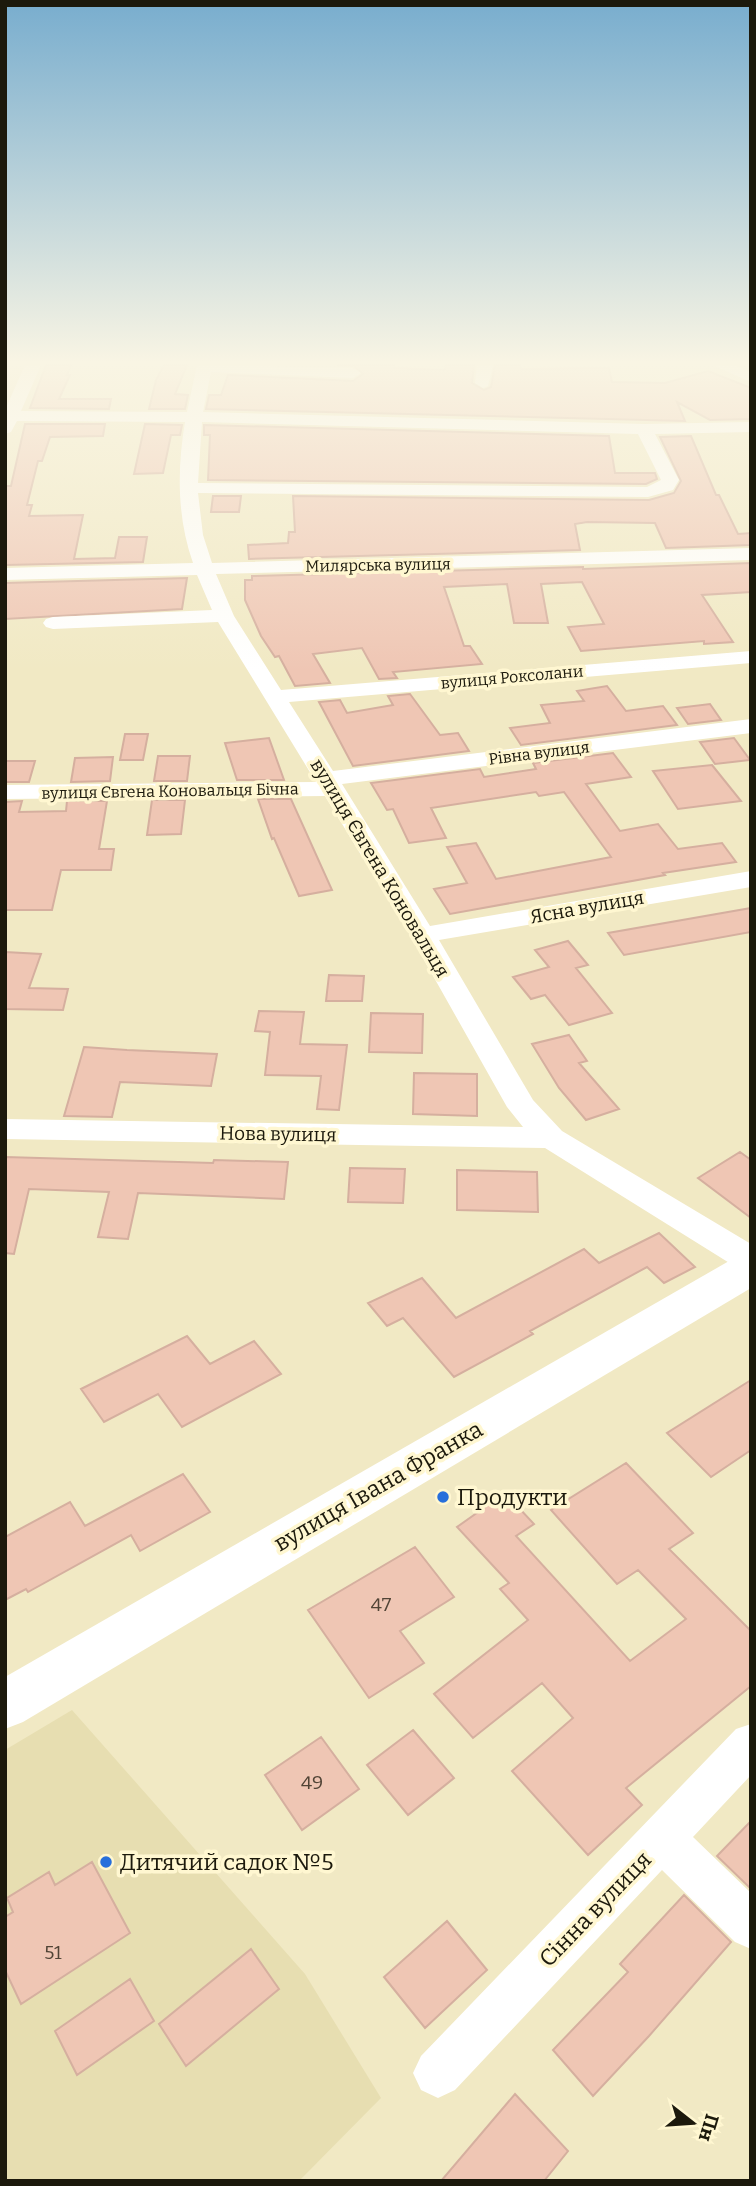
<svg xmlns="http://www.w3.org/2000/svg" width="756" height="2186" font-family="Bitter,serif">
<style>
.built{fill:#e7deb1}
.building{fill:#efc6b4;stroke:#d5af9f;stroke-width:2}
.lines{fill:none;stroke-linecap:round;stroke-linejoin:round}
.minor{fill:#fff;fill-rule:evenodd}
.major{fill:#fff;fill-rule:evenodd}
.poi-dot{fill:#276fdb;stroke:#fff7d1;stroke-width:2.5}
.labels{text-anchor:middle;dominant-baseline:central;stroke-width:7;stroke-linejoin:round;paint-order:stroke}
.far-street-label{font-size:16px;fill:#1c190c;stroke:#fff7d1}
.street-label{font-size:19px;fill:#1c190c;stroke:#fff7d1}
.near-number-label{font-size:19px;fill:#514436}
.near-street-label{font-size:23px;fill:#1c190c;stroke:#fff7d1}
.near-poi-label{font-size:23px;fill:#1c190c;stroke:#fff7d1;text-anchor:start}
</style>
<rect width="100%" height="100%" fill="#f1e9c4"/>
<path class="built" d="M 72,1710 L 305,1974 L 381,2098 L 299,2181 L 5,2181 L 5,1750 Z"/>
<path class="building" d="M 46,365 L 71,365 L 67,375 L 70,375 L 59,399 L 111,399 L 109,409 L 30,408 Z
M 164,365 L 187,365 L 175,394 L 188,395 L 185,409 L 149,409 L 156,380 Z
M 337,365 L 394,365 L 394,368 L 445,370 L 446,365 L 474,365 L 472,383 L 484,390 L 491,387 L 495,365 L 520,365 L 521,369 L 609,368 L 612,382 L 665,383 L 708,371 L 751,388 L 751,419 L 710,420 L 677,402 L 685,421 L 206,409 L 209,395 L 221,395 L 228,375 L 353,381 L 363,374 L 354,366 Z
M 25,424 L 105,424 L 103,436 L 50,437 L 42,461 L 38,461 L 27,505 L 32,505 L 29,516 L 83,515 L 74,559 L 115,558 L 119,537 L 147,537 L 143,562 L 5,565 L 5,486 L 11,486 Z
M 145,424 L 182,425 L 180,435 L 171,435 L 163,473 L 134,474 Z
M 204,425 L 609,436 L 615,473 L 655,473 L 657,479 L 646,484 L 208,480 L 210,435 L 204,435 Z
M 691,436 L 716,495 L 719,495 L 738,534 L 751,533 L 751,545 L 666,548 L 655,523 L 587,522 L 575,524 L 580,550 L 249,559 L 248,545 L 288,543 L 289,532 L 295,532 L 293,496 L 649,500 L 674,493 L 681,481 L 660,437 Z
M 213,496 L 241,496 L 239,512 L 211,512 Z
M 751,563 L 751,592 L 702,595 L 733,642 L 704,644 L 704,641 L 581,651 L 568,627 L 604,624 L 582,582 L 541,584 L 548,623 L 514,623 L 507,584 L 444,587 L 464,646 L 470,646 L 482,664 L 393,672 L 397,678 L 379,679 L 362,648 L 313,654 L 330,683 L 295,686 L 279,656 L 275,657 L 261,636 L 245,600 L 245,580 L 252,580 L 252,576 L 583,567 L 583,569 Z
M 187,578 L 182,609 L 5,619 L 5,583 Z
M 607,686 L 626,711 L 663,706 L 677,725 L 521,745 L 510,728 L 550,723 L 541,705 L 584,701 L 577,691 Z
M 410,694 L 440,735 L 458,733 L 469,751 L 353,766 L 319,702 L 340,700 L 347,713 L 393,705 L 388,696 Z
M 710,704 L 721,720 L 688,724 L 677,708 Z
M 125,734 L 148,734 L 143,760 L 120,760 Z
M 269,738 L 284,780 L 237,780 L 225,743 Z
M 734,738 L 750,760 L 715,764 L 700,742 Z
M 613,753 L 631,777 L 586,784 L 620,831 L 658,824 L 678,849 L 722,843 L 736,862 L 663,873 L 665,875 L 450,914 L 434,889 L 467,883 L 447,847 L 476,843 L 496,879 L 611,857 L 564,792 L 539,796 L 536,792 L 431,808 L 446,838 L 409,843 L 393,809 L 387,810 L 371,783 L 480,769 L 484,777 L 536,769 L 533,763 Z
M 158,756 L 190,756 L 187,781 L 154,781 Z
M 113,757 L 110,781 L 71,782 L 75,758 Z
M 5,761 L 35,761 L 29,782 L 5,782 Z
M 712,765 L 741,801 L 678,809 L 653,771 Z
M 258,799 L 291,799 L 332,890 L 299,896 L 274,838 L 272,839 Z
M 152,800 L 185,800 L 181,834 L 147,835 Z
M 22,801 L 19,812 L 66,811 L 67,801 L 107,801 L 99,849 L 114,849 L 111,870 L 61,870 L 52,910 L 5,910 L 5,802 Z
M 751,908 L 751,932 L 624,955 L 608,933 Z
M 568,941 L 588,965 L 576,968 L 612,1013 L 569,1025 L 545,995 L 531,999 L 513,977 L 549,967 L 535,950 Z
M 5,952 L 41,954 L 29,988 L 68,989 L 63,1010 L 5,1009 Z
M 329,975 L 364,976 L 362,1001 L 326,1001 Z
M 259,1011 L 304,1012 L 300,1044 L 347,1045 L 339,1110 L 317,1109 L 321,1076 L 265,1075 L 270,1032 L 255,1031 Z
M 371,1013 L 423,1014 L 422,1053 L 369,1052 Z
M 569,1035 L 587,1061 L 579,1063 L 619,1109 L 586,1120 L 559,1088 L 532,1044 Z
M 84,1047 L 127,1050 L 217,1054 L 211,1086 L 120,1082 L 112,1117 L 64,1116 Z
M 414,1073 L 477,1074 L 477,1116 L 413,1114 Z
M 740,1152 L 751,1160 L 751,1218 L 698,1178 Z
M 5,1157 L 213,1163 L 214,1160 L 288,1162 L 284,1199 L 138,1193 L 128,1239 L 98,1237 L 109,1192 L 29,1189 L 14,1254 L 5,1253 Z
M 350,1168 L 405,1169 L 403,1203 L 348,1202 Z
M 457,1170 L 537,1172 L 538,1212 L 457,1210 Z
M 659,1233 L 695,1267 L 664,1283 L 647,1267 L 530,1331 L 533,1334 L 454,1377 L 403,1318 L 387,1326 L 368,1303 L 422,1278 L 456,1318 L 584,1249 L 599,1263 Z
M 187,1336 L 210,1364 L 254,1341 L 281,1374 L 182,1427 L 158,1394 L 104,1422 L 81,1389 Z
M 751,1380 L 751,1450 L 711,1477 L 667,1433 Z
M 626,1463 L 693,1533 L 669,1549 L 751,1631 L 751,1686 L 626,1788 L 642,1805 L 588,1855 L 512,1771 L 573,1718 L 542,1683 L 473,1738 L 434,1694 L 528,1620 L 500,1589 L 509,1583 L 457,1527 L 505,1493 L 534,1524 L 516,1536 L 630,1661 L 686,1619 L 638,1570 L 617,1584 L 551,1510 Z
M 183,1474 L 210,1512 L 140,1551 L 131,1535 L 28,1592 L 26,1589 L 5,1600 L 5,1537 L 70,1502 L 85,1526 Z
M 415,1547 L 454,1597 L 400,1631 L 424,1663 L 369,1698 L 308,1610 Z
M 413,1730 L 454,1778 L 408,1815 L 367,1765 Z
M 321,1737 L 359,1789 L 302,1830 L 265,1775 Z
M 751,1821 L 751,1889 L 717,1856 Z
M 92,1862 L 130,1933 L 21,2004 L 5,1970 L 5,1917 L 13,1912 L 7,1898 L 49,1872 L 55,1885 Z
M 684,1895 L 731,1942 L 649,2036 L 593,2096 L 553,2050 L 628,1972 L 620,1964 Z
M 447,1921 L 487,1970 L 425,2028 L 384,1977 Z
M 251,1949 L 279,1989 L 186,2066 L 159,2024 Z
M 130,1979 L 154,2021 L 77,2075 L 55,2031 Z
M 515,2094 L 568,2151 L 544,2181 L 441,2181 Z"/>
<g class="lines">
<path class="minor" d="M 25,365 L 41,365 L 21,411 L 187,412 L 197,365 L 353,368 L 361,373 L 353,378 L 211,372 L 203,412 L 644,424 L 751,422 L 751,432 L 655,434 L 679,480 L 673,490 L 648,497 L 198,493 L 203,535 L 212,563 L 751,548 L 751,560 L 216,574 L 234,616 L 281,690 L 751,651 L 751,663 L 289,702 L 333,771 L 751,719 L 751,733 L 342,784 L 430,926 L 751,871 L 751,887 L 439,940 L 533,1100 L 562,1131 L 751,1244 L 751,1272 L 739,1269 L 545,1148 L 5,1139 L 5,1119 L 523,1127 L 507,1107 L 410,935 L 325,796 L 5,799 L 5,785 L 316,782 L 218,622 L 53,629 L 46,627 L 43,623 L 46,619 L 53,617 L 212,610 L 197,575 L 5,580 L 5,568 L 193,563 C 177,518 177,469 185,422 L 17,421 L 11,432 L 5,434 L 5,410 ZM 202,422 L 638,434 L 661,480 L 647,487 L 198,483 Z
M 477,365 L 493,365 L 488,386 L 483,388 L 475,383 Z
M 712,365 L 734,365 L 751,372 L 751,382 Z
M 751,1724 L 751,1775 L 693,1837 L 751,1893 L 751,1949 L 735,1942 L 662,1870 L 455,2090 L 438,2098 L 421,2090 L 413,2073 L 421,2056 L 736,1729 Z"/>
<path class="major" d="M 751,1253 L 751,1288 L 23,1722 L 5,1729 L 5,1677 L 736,1257 Z"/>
</g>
<linearGradient id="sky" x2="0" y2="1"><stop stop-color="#78adce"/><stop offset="0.54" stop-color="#f9f5e4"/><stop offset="1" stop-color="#f9f5e4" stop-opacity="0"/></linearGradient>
<rect width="756" height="671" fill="url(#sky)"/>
<g class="poi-dot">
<circle cx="443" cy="1497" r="7"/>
<circle cx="106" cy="1862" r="7"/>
</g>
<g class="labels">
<g class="far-street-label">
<text transform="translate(378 565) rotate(-1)">Милярська вулиця</text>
<text transform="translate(512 677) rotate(-5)">вулиця Роксолани</text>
<text transform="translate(539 753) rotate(-7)">Рівна вулиця</text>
<text transform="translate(170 791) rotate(-1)">вулиця Євгена Коновальця Бічна</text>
</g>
<g class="street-label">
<text transform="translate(380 868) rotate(59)">вулиця Євгена Коновальця</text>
<text transform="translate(587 907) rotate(-10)">Ясна вулиця</text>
<text transform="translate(278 1134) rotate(1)">Нова вулиця</text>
</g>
<g class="near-number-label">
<text x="381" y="1604">47</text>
<text x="312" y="1782">49</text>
<text x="53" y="1952">51</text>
</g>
<g class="near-street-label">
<text transform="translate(378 1486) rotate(-30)">вулиця Івана Франка</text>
<text transform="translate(595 1909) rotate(-46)">Сінна вулиця</text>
</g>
<g class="near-poi-label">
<text x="457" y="1497">Продукти</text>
<text x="120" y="1862">Дитячий садок №5</text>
</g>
</g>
<rect width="756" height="2186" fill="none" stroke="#1c190c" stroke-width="14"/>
<g transform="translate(693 2123) rotate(107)" stroke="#fff7d1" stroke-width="5" paint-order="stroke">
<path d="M0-5L12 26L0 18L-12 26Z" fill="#1c190c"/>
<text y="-10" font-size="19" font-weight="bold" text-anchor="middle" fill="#1c190c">Пн</text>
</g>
</svg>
